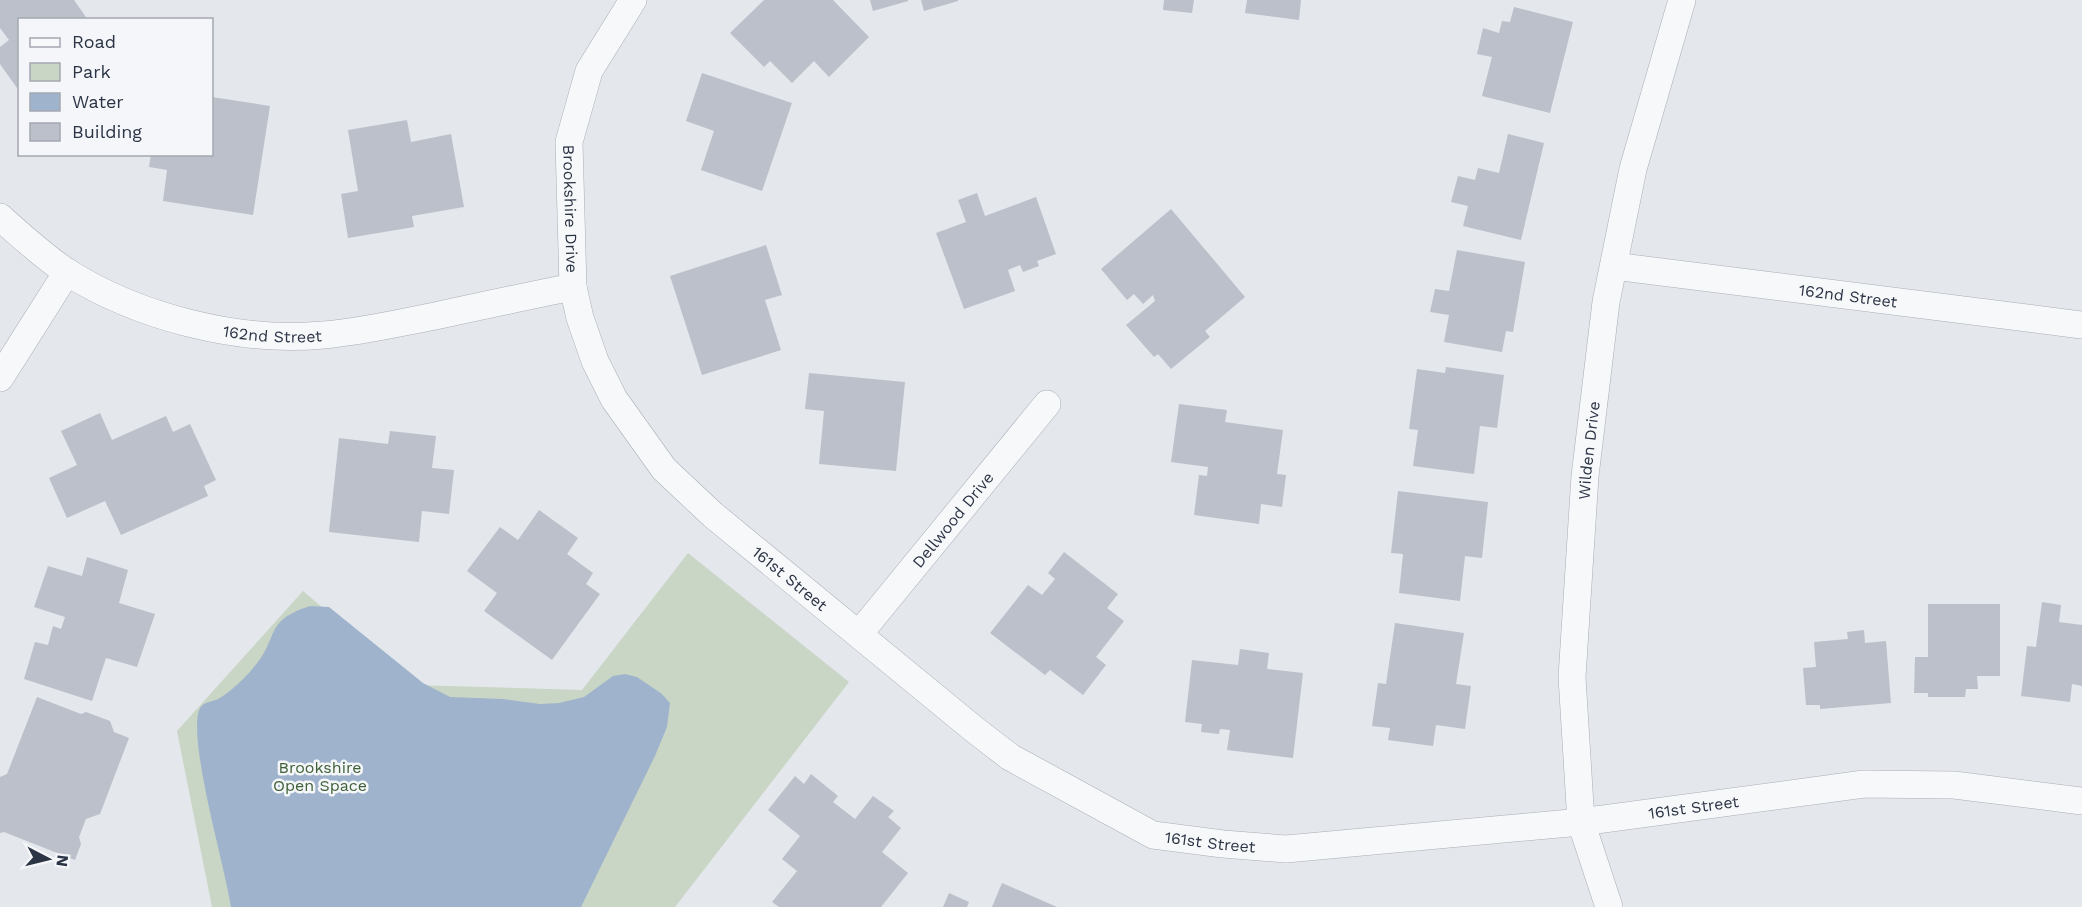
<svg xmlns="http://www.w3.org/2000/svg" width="2082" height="907" font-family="'Work Sans',sans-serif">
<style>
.park{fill:#c9d6c5}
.water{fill:#9fb4cc}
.building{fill:#bbc0ca}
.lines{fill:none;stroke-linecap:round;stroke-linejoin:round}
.minor-casing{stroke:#a9aeb7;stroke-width:28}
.minor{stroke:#f7f8fa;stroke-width:27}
.labels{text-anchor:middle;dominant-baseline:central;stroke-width:5;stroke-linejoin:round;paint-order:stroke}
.street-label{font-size:16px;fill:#2b3445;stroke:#f4f6f9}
.park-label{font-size:16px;fill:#3f6138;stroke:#f4f6f9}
</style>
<rect width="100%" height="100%" fill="#e4e7ec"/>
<path class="park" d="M 688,553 L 849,682 L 675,907 L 212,907 L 177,731 L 303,591 L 414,685 L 582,690 Z"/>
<path class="water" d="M 310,606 L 329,607 L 423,683 L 450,697 L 503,699 L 540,704 L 559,703 L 584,697 L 613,676 L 625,674 L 637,677 L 662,694 L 670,703 L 667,727 L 655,756 L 581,907 L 231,907 C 226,870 186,736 200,708 C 204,701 214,702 220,698 C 230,692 247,676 254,667 C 280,637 263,621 310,606 Z"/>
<path class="building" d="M 0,0 L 74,0 L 88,20 L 20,20 L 20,86 L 17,88 L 0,64 L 0,47 L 9,40 L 0,28 Z
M 764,0 L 833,0 L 869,37 L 829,77 L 814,61 L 792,83 L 770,61 L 764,67 L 730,33 Z
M 870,0 L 908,0 L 908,1 L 873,11 Z
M 921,0 L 958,0 L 958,1 L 924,11 Z
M 1164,0 L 1194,0 L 1192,13 L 1163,10 Z
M 1247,0 L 1301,0 L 1299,20 L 1245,13 Z
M 1514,7 L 1573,22 L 1550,113 L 1482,96 L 1492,57 L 1477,54 L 1483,28 L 1499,33 L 1502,21 L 1510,22 Z
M 702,73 L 792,103 L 762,191 L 701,170 L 714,131 L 686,121 Z
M 212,97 L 270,106 L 253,215 L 163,201 L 167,170 L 149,167 L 151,154 L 212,154 Z
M 407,120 L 411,142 L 451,134 L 464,207 L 412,216 L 414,227 L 348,238 L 341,194 L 358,191 L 348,130 Z
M 1508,134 L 1544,143 L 1521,240 L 1463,226 L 1468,206 L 1451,202 L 1458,176 L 1475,180 L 1478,168 L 1499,173 Z
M 977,193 L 985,216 L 1036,197 L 1056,254 L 1037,261 L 1039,266 L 1023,272 L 1020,265 L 1008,270 L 1015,291 L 964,309 L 936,233 L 966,222 L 958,200 Z
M 1171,209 L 1245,297 L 1205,331 L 1210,337 L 1171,369 L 1158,354 L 1154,357 L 1126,325 L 1155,301 L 1153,295 L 1143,304 L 1134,294 L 1127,300 L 1101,269 Z
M 766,245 L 782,295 L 765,300 L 781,350 L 702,375 L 670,276 Z
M 1457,250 L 1525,262 L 1513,332 L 1506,331 L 1502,352 L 1444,342 L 1449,315 L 1430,312 L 1435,289 L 1449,291 Z
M 1446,367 L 1504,375 L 1497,428 L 1480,426 L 1474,474 L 1413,466 L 1418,430 L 1409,429 L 1417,369 L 1445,373 Z
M 809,373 L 905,382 L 896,471 L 819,464 L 824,411 L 805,409 Z
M 1179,404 L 1227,410 L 1225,422 L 1283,430 L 1277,474 L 1286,475 L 1282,507 L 1261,504 L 1259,524 L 1194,515 L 1199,475 L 1207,476 L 1208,467 L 1171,462 Z
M 100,413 L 112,440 L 166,416 L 173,432 L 190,424 L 216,480 L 204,486 L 208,496 L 121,535 L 105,501 L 67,518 L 49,478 L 77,465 L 61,431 Z
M 390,431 L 436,436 L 432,468 L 454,470 L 449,514 L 422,511 L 419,542 L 329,532 L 339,438 L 388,444 Z
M 1398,491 L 1488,502 L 1482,558 L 1465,556 L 1460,601 L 1399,593 L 1403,554 L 1391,553 Z
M 539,510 L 578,538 L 567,554 L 593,573 L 586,584 L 600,594 L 552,660 L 484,611 L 497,593 L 467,571 L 500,527 L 518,540 Z
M 1064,552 L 1118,594 L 1107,608 L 1124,621 L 1096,657 L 1106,665 L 1083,695 L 1050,670 L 1045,675 L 990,633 L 1028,585 L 1042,595 L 1055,579 L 1048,573 Z
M 87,557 L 128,570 L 119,603 L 155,614 L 137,667 L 106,658 L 92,701 L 24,679 L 35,642 L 48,645 L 53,626 L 61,629 L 65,617 L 34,607 L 48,566 L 82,576 Z
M 2042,602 L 2061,605 L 2059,622 L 2082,625 L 2082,686 L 2072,684 L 2070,702 L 2021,696 L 2027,646 L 2036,647 Z
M 1928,604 L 2000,604 L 2000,676 L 1977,676 L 1978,689 L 1966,689 L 1965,697 L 1928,697 L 1928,693 L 1914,693 L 1915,657 L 1928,657 Z
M 1395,623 L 1464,633 L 1456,684 L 1471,686 L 1465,729 L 1436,725 L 1433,746 L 1388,740 L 1390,728 L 1372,726 L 1378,683 L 1386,684 Z
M 1864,630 L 1865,643 L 1886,641 L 1891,703 L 1820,709 L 1820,705 L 1806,705 L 1803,668 L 1816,667 L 1814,642 L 1848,639 L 1847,632 Z
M 1240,649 L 1269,653 L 1267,669 L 1303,673 L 1293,758 L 1227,750 L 1230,730 L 1220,729 L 1219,734 L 1201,732 L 1202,724 L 1185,722 L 1192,660 L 1238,665 Z
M 37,697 L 81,714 L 86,712 L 110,721 L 114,732 L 129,738 L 100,814 L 86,819 L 79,837 L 81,844 L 75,860 L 4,832 L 0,833 L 0,777 L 7,774 Z
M 811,774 L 838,796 L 833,802 L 855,819 L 873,796 L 894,811 L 888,817 L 901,828 L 882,852 L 908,873 L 881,907 L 779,907 L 772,902 L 797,871 L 782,859 L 800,836 L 768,810 L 795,776 L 804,784 Z
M 1002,883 L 1057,907 L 992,907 Z
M 949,893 L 969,902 L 967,907 L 943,907 Z"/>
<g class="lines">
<defs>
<g id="minor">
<path id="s1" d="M 633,0 L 589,71 L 569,142 L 573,287 L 580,318 L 595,361 L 614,399 L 664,469 L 713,515 L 975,730 L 1010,757 L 1153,835 L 1223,844 L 1286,849 L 1581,822 L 1864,784 L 1954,785 L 2082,801"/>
<path id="s2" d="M 0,217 C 21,236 43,256 67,272 C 138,317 239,343 323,335 C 361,332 398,323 435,316 C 481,306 527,296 573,287"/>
<path id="s3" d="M 1614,266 L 2082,325"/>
<path d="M 0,378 L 67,272"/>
<path id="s4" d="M 859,634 L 1047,404"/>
<path id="s5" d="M 1609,907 L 1581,822 L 1572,677 L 1585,476 L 1606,302 L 1633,169 L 1682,0"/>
</g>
</defs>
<use href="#minor" class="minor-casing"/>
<use href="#minor" class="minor"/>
</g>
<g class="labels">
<g class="street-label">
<text stroke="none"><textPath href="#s1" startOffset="224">Brookshire Drive</textPath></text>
<text stroke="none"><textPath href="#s3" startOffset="236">162nd Street</textPath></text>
<text stroke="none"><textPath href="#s2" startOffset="304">162nd Street</textPath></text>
<text stroke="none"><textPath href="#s5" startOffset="462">Wilden Drive</textPath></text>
<text stroke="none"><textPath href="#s4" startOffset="148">Dellwood Drive</textPath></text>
<text stroke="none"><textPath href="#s1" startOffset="675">161st Street</textPath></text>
<text stroke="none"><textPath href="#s1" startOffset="1665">161st Street</textPath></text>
<text stroke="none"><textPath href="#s1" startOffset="1179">161st Street</textPath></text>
</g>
<g class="park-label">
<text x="320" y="767">Brookshire<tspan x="320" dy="18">Open Space</tspan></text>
</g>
</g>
<rect x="18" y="18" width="195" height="138" fill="#f4f6f9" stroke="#a4a8b1" stroke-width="1.5"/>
<rect x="30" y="38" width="30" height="9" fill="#f7f8fa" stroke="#a4a8b1" stroke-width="1.5"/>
<text x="72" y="48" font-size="18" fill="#2b3445">Road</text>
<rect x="30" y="63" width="30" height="18" fill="#c9d6c5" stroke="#a4a8b1" stroke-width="1.5"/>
<text x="72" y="78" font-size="18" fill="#2b3445">Park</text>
<rect x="30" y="93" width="30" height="18" fill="#9fb4cc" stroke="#a4a8b1" stroke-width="1.5"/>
<text x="72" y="108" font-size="18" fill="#2b3445">Water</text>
<rect x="30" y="123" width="30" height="18" fill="#bbc0ca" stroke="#a4a8b1" stroke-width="1.5"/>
<text x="72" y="138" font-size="18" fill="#2b3445">Building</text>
<g transform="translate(48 859) rotate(97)" stroke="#f4f6f9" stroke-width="4.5" paint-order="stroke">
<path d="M0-4.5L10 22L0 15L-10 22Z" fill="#2b3445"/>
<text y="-9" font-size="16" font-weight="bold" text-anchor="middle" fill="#2b3445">N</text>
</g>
</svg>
